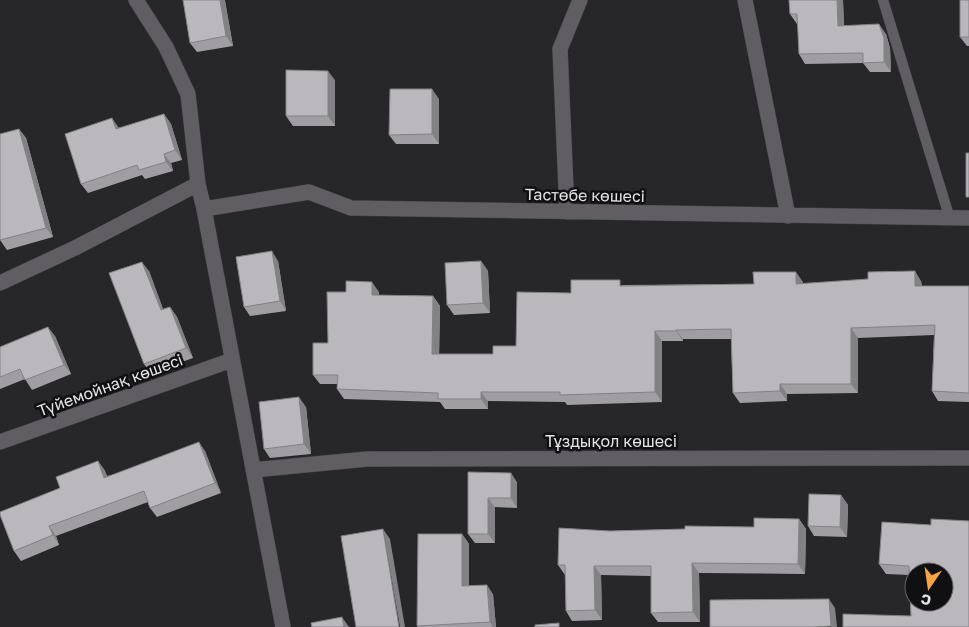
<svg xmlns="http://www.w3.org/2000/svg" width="969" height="627" font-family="'Golos Text',sans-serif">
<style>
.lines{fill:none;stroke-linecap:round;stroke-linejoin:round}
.lane-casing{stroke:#434245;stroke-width:11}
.street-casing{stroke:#434245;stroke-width:16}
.lane{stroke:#605e62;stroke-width:10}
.street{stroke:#605e62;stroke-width:15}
.wall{fill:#a09ea2}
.shaded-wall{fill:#828184}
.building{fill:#bab8bc;stroke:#828184;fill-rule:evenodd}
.labels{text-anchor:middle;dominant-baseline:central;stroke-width:5;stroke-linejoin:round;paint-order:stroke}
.street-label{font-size:16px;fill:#e5e3e6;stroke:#100f11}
</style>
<rect width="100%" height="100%" fill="#272629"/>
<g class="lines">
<defs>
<path id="lane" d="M 883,0 L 950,219"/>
<path id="street" d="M 136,0 L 166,47 L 188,94 L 198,184 L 204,209 L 283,627
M 745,0 L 788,216
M 204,209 L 309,192 L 351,208 L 969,218
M 567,212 L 560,49 L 580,0
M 0,283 L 75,248 L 198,184
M 0,442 L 232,360
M 253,470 L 367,459 L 969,458"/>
</defs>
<use href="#lane" class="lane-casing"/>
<use href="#street" class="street-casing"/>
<use href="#lane" class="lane"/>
<use href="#street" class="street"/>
</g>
<path class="wall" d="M 789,0 L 843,0 L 844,25 L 886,34 L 890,48 L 891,72 L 870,72 L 863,63 L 805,64 L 799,54 L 798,24 L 797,24 L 790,14 Z
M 969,0 L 969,46 L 967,46 L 960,37 Z
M 225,1 L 233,46 L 197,52 L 190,43 Z
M 335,80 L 335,126 L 293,126 L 286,116 Z
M 439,99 L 439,144 L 396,144 L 389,135 Z
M 164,114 L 171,124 L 182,160 L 171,163 L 173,171 L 145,179 L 142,175 L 88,193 L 81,184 L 119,128 Z
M 19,129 L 26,138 L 53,237 L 7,250 L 0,240 Z
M 278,261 L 286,311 L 250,316 L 244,307 Z
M 481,261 L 488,271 L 490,313 L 454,315 L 447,305 Z
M 149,271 L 163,309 L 170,307 L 177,317 L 193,358 L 151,373 L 144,364 Z
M 921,281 L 922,286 L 969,286 L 969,402 L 938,401 L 932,391 L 934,335 L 858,338 L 858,393 L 787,394 L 787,401 L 740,403 L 733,393 L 731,339 L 683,339 L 683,341 L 662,341 L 662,402 L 567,405 L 565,402 L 488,401 L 488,409 L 445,409 L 440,402 L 344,399 L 337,389 L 337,384 L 320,384 L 313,375 L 328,343 L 379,292 L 379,295 L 433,296 L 440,306 L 439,354 L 493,354 L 516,346 L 571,293 L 624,285 L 754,284 L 803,282 L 803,283 Z
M 55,336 L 71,374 L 32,390 L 25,379 L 0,389 L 0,347 Z
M 306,407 L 311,454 L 270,458 L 264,449 Z
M 205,451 L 221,493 L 157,517 L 150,508 L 148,502 L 56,536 L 59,545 L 21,561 L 14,551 L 60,488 L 98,461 L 105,471 L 107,476 Z
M 468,472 L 517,482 L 517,508 L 495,507 L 495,543 L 475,543 L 468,534 Z
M 841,495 L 848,505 L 847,537 L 814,536 L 808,526 Z
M 799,519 L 806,529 L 805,574 L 699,573 L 700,622 L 658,622 L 651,613 L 651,576 L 601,575 L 602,620 L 572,621 L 566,611 L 565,575 L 558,565 L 610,531 L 685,529 L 754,527 Z
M 931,525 L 911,616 L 909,575 L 886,574 L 879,564 Z
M 462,534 L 469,544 L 469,586 L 493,594 L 496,627 L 418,627 L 417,626 Z"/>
<path class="shaded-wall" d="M 220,0 L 225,0 L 225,1 L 233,46 L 226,36 Z
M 837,0 L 843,0 L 844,35 L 838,26 Z
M 879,24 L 886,34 L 890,48 L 891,72 L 884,62 Z
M 328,71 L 335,80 L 335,126 L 328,116 Z
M 432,89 L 439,99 L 439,144 L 432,134 Z
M 164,114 L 171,124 L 182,160 L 175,150 Z
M 112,118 L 119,128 L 116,129 Z
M 19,129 L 26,138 L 53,237 L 46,228 Z
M 164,154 L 171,163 L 173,171 L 166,162 Z
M 272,251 L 278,261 L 286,311 L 280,301 Z
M 481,261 L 488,271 L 490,313 L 483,303 Z
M 142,262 L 149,271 L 167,320 L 161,310 Z
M 915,271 L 921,281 L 922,296 L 915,286 Z
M 796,272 L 803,282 L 803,293 L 796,284 Z
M 372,282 L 379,292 L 379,305 L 372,295 Z
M 433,296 L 440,306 L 439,363 L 432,354 Z
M 170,307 L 177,317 L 193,358 L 186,348 Z
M 48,327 L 55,336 L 71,374 L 64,365 Z
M 851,328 L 858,338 L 858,393 L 851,384 Z
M 676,330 L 683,339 L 683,341 L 676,331 Z
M 655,331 L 662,341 L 662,402 L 655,392 Z
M 780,384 L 787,394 L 787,401 L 780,391 Z
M 481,392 L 488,401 L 488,409 L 481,399 Z
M 299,397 L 306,407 L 311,454 L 304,444 Z
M 199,442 L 205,451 L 221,493 L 215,483 Z
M 98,461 L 105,471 L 111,487 L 104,478 Z
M 511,473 L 517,482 L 517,508 L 511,498 Z
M 841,495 L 848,505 L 847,537 L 840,527 Z
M 488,498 L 495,507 L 495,543 L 488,534 Z
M 799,519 L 806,529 L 805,574 L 798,564 Z
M 49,526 L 56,536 L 59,545 L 53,535 Z
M 383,529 L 390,539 L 405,627 L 400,627 Z
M 462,534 L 469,544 L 469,596 L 462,586 Z
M 692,563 L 699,573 L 700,622 L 693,612 Z
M 594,566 L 601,575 L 602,620 L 595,610 Z
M 487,585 L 493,594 L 496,627 L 493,627 L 490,622 Z
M 829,599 L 835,608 L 837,627 L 831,627 L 831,626 Z
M 342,617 L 349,627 L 344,627 Z"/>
<path class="building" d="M 183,0 L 220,0 L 226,36 L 190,43 Z
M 789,0 L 837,0 L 838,26 L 879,24 L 884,38 L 884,62 L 863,63 L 863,53 L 799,54 L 797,14 L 790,14 Z
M 960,0 L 969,0 L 969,37 L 960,37 Z
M 286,70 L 328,71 L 328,116 L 286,116 Z
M 390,89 L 432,89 L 432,134 L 389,135 Z
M 164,114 L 175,150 L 164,154 L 166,162 L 139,170 L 137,165 L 81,184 L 65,134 L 112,118 L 116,129 Z
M 19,129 L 46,228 L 0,240 L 0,134 Z
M 966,153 L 969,153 L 969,197 L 966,197 Z
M 272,251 L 280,301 L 244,307 L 236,257 Z
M 481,261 L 483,303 L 447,305 L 445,263 Z
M 142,262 L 161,310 L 170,307 L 186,348 L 144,364 L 109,273 Z
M 915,271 L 915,286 L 969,286 L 969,393 L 932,391 L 935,325 L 851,328 L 851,384 L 780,384 L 780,391 L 733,393 L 731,329 L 676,330 L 676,331 L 655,331 L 655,392 L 560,395 L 560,392 L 481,392 L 481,399 L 438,399 L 438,393 L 337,389 L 338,375 L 313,375 L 313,343 L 328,343 L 327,292 L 346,292 L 346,281 L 372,282 L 372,295 L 433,296 L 432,354 L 493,354 L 493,346 L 516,346 L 517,292 L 571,293 L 571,280 L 620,280 L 620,286 L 754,284 L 753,272 L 796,272 L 796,284 L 868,279 L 868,272 Z
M 48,327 L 64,365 L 25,380 L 20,369 L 0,377 L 0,347 Z
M 299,397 L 304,444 L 264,449 L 259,402 Z
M 199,442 L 215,483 L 150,508 L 144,491 L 49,526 L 53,535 L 14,551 L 0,515 L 0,512 L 60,488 L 56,477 L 98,461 L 104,478 Z
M 468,472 L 511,473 L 511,498 L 488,498 L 488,534 L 468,534 Z
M 809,494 L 841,495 L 840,527 L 808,526 Z
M 754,518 L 799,519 L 798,564 L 692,563 L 693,612 L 651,613 L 651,566 L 594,566 L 595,610 L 566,611 L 565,565 L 558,565 L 559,528 L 610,531 L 685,529 L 685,526 L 754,527 Z
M 931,519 L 969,521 L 969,627 L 843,627 L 843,614 L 911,616 L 909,566 L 879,564 L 882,522 L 931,525 ZM 914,572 L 944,572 L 944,602 L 914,602 Z
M 383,529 L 399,627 L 356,627 L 341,536 Z
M 418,534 L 462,534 L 462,586 L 487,585 L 490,622 L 417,626 Z
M 829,599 L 831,626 L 815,627 L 710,627 L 710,600 Z
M 342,617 L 344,627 L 312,627 L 311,623 Z
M 559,623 L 559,627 L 535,627 L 535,625 Z"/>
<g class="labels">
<g class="street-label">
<text transform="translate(585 195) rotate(1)">Тастөбе көшесі</text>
<text transform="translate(110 385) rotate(-20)">Түйемойнақ көшесі</text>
<text x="611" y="441">Тұздықол көшесі</text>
</g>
</g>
<g transform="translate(929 587) rotate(193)"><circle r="24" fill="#100f11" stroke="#656466"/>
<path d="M0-4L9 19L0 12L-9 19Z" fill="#f5a345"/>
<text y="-8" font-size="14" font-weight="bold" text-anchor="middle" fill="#e5e3e6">С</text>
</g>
</svg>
